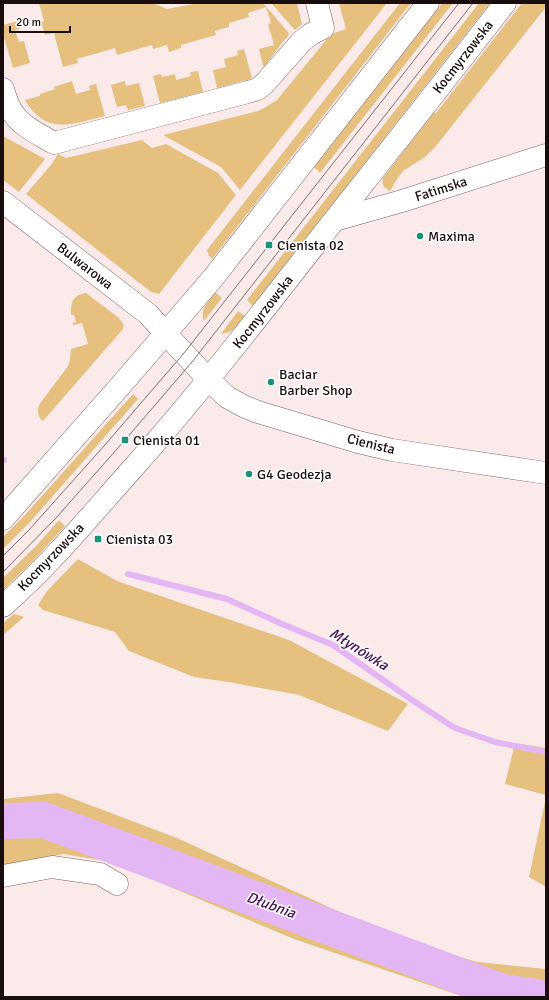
<svg xmlns="http://www.w3.org/2000/svg" width="549" height="1000" font-family="Signika,sans-serif">
<style>
.green{fill:#e5c07f}
.lines{fill:none;stroke-linecap:round;stroke-linejoin:round}
.stream{stroke:#e4b7f4;stroke-width:6}
.river{stroke:#e4b7f4;stroke-width:36}
.minor-casing{stroke:#836161;stroke-width:23}
.major-casing{stroke:#836161;stroke-width:23}
.minor{stroke:#fff;stroke-width:22}
.major{stroke:#fff;stroke-width:22}
.tram{stroke:#817373;stroke-width:1}
.poi-dot{fill:#189379;stroke:#fff;stroke-width:1.5}
.labels{text-anchor:middle;dominant-baseline:central;stroke-width:3;stroke-linejoin:round;paint-order:stroke}
.street-label{font-size:14px;fill:#1a0d0e;stroke:#fff}
.poi-label{font-size:14px;fill:#1a0d0e;stroke:#fff;text-anchor:start}
.water-label{font-size:15px;font-style:italic;fill:#460f57;stroke:#fff}
</style>
<rect width="100%" height="100%" fill="#faeaea"/>
<path class="green" d="M 39,3 L 153,3 L 167,9 L 199,3 L 263,3 L 288,32 L 289,35 L 281,44 L 265,66 L 263,66 L 259,49 L 274,45 L 268,24 L 271,23 L 266,7 L 248,13 L 249,17 L 229,23 L 229,27 L 215,31 L 216,35 L 181,45 L 181,48 L 169,52 L 167,45 L 153,49 L 152,45 L 117,55 L 115,48 L 77,59 L 78,63 L 63,67 L 54,33 L 45,35 L 41,22 L 44,21 Z
M 271,3 L 297,3 L 302,24 L 295,30 Z
M 339,3 L 387,3 L 240,190 L 221,167 L 163,135 L 258,111 L 266,107 L 277,100 L 331,34 L 346,29 Z
M 400,3 L 411,3 L 212,259 L 209,256 L 207,250 Z
M 442,3 L 453,3 L 320,173 L 314,167 Z
M 479,3 L 490,3 L 253,306 L 247,300 Z
M 522,3 L 546,3 L 546,7 L 436,146 L 425,157 L 403,171 L 397,179 L 390,191 C 384,188 381,184 383,178 L 434,112 L 436,113 Z
M 18,21 L 20,29 L 15,30 L 19,42 L 24,41 L 30,63 L 13,68 L 3,34 L 3,25 Z
M 244,49 L 252,78 L 247,80 L 217,88 L 213,70 L 226,67 L 224,59 L 238,55 L 237,51 Z
M 198,71 L 203,92 L 160,103 L 153,76 L 161,74 L 162,77 L 175,74 L 176,80 L 191,76 L 190,72 Z
M 72,81 L 76,94 L 90,90 L 89,86 L 96,84 L 105,116 C 72,124 46,136 25,100 L 40,96 L 40,94 L 55,89 L 54,87 Z
M 125,81 L 126,86 L 139,83 L 145,106 L 128,110 L 126,105 L 117,107 L 111,85 Z
M 3,136 L 45,159 L 19,192 L 3,180 Z
M 142,140 L 152,148 L 166,144 L 218,173 L 236,195 L 159,294 L 151,292 L 26,194 L 51,165 L 58,154 L 66,158 Z
M 215,292 L 222,298 L 204,321 C 199,310 209,301 215,292 Z
M 86,293 L 119,318 L 120,320 C 123,322 124,325 123,329 L 43,421 C 38,417 37,411 39,405 L 68,366 L 70,360 L 71,349 L 88,344 L 82,323 L 73,325 L 73,323 L 76,322 L 74,315 L 71,315 C 70,302 73,295 86,293 Z
M 238,311 L 245,316 C 236,327 235,332 221,334 Z
M 133,394 L 138,399 L 31,521 L 3,549 L 3,537 L 24,516 Z
M 59,520 L 65,526 L 32,562 L 3,590 L 3,578 L 37,545 Z
M 78,559 L 117,581 L 289,640 L 408,704 L 388,731 L 299,695 L 228,682 L 194,677 L 129,651 L 115,632 L 43,610 L 38,605 L 47,591 Z
M 14,614 L 21,616 L 24,617 L 3,635 L 3,623 Z
M 515,743 L 546,748 L 546,795 L 505,784 Z
M 58,793 L 177,838 L 397,938 L 477,962 L 546,969 L 546,997 L 464,997 L 294,939 L 111,862 L 63,854 L 3,867 L 3,799 Z
M 546,797 L 546,887 L 529,877 Z"/>
<g class="lines">
<path class="stream" d="M 3,460 L 4,460
M 128,574 L 227,599 L 282,624 L 333,645 L 412,700 L 455,728 L 495,742 L 546,752"/>
<path class="river" d="M 3,821 L 44,820 L 503,992 L 537,997"/>
<defs>
<path id="minor" d="M 3,89 C 5,96 7,103 11,110 C 20,126 39,134 54,143 L 248,92 L 258,89 L 264,84 L 302,41 L 311,34 L 323,28 L 317,3
M 3,202 L 148,314 L 165,333
M 335,220 L 402,201 L 546,155
M 209,380 L 227,397 L 243,406 L 258,412 L 358,442 L 392,450 L 546,473
M 3,876 L 52,867 L 100,874 L 117,884"/>
<path id="major" d="M 165,333 L 209,380
M 3,519 L 128,377 L 213,278 L 428,3
M 3,606 C 51,564 91,515 133,468 C 203,389 267,306 332,223 C 390,150 448,77 505,3"/>
</defs>
<use href="#minor" class="minor-casing"/>
<use href="#major" class="major-casing"/>
<use href="#minor" class="minor"/>
<use href="#major" class="major"/>
<path class="tram" d="M 3,556 L 28,531 L 104,446 L 184,353 L 459,3
M 3,572 L 56,518 L 125,440 L 192,362 L 473,3"/>
</g>
<g class="poi-dot">
<circle cx="420" cy="236" r="4"/>
<rect x="265" y="241" width="8" height="8" rx="2"/>
<circle cx="271" cy="382" r="4"/>
<rect x="121" y="436" width="8" height="8" rx="2"/>
<circle cx="249" cy="474" r="4"/>
<rect x="94" y="535" width="8" height="8" rx="2"/>
</g>
<g class="labels">
<g class="street-label">
<text transform="translate(463 57) rotate(-52)">Kocmyrzowska</text>
<text transform="translate(441 189) rotate(-18)">Fatimska</text>
<text transform="translate(85 266) rotate(38)">Bulwarowa</text>
<text transform="translate(263 312) rotate(-52)">Kocmyrzowska</text>
<text transform="translate(371 444) rotate(14)">Cienista</text>
<text transform="translate(51 557) rotate(-46)">Kocmyrzowska</text>
</g>
<g class="poi-label">
<text x="428" y="236">Maxima</text>
<text x="277" y="245">Cienista 02</text>
<text x="279" y="374">Baciar<tspan x="279" dy="16">Barber Shop</tspan></text>
<text x="133" y="440">Cienista 01</text>
<text x="257" y="474">G4 Geodezja</text>
<text x="106" y="539">Cienista 03</text>
</g>
<g class="water-label">
<text transform="translate(359 649) rotate(32)">Młynówka</text>
<text transform="translate(271 905) rotate(20)">Dłubnia</text>
</g>
</g>
<rect width="549" height="1000" fill="none" stroke="#1a0d0e" stroke-width="8"/>
<path d="M10 26v6h60v-6" fill="none" stroke="#1a0d0e" stroke-width="2"/>
<text x="16" y="26" font-size="12" fill="#1a0d0e" stroke="#ffffff" stroke-width="3" paint-order="stroke">20 m</text>
</svg>
